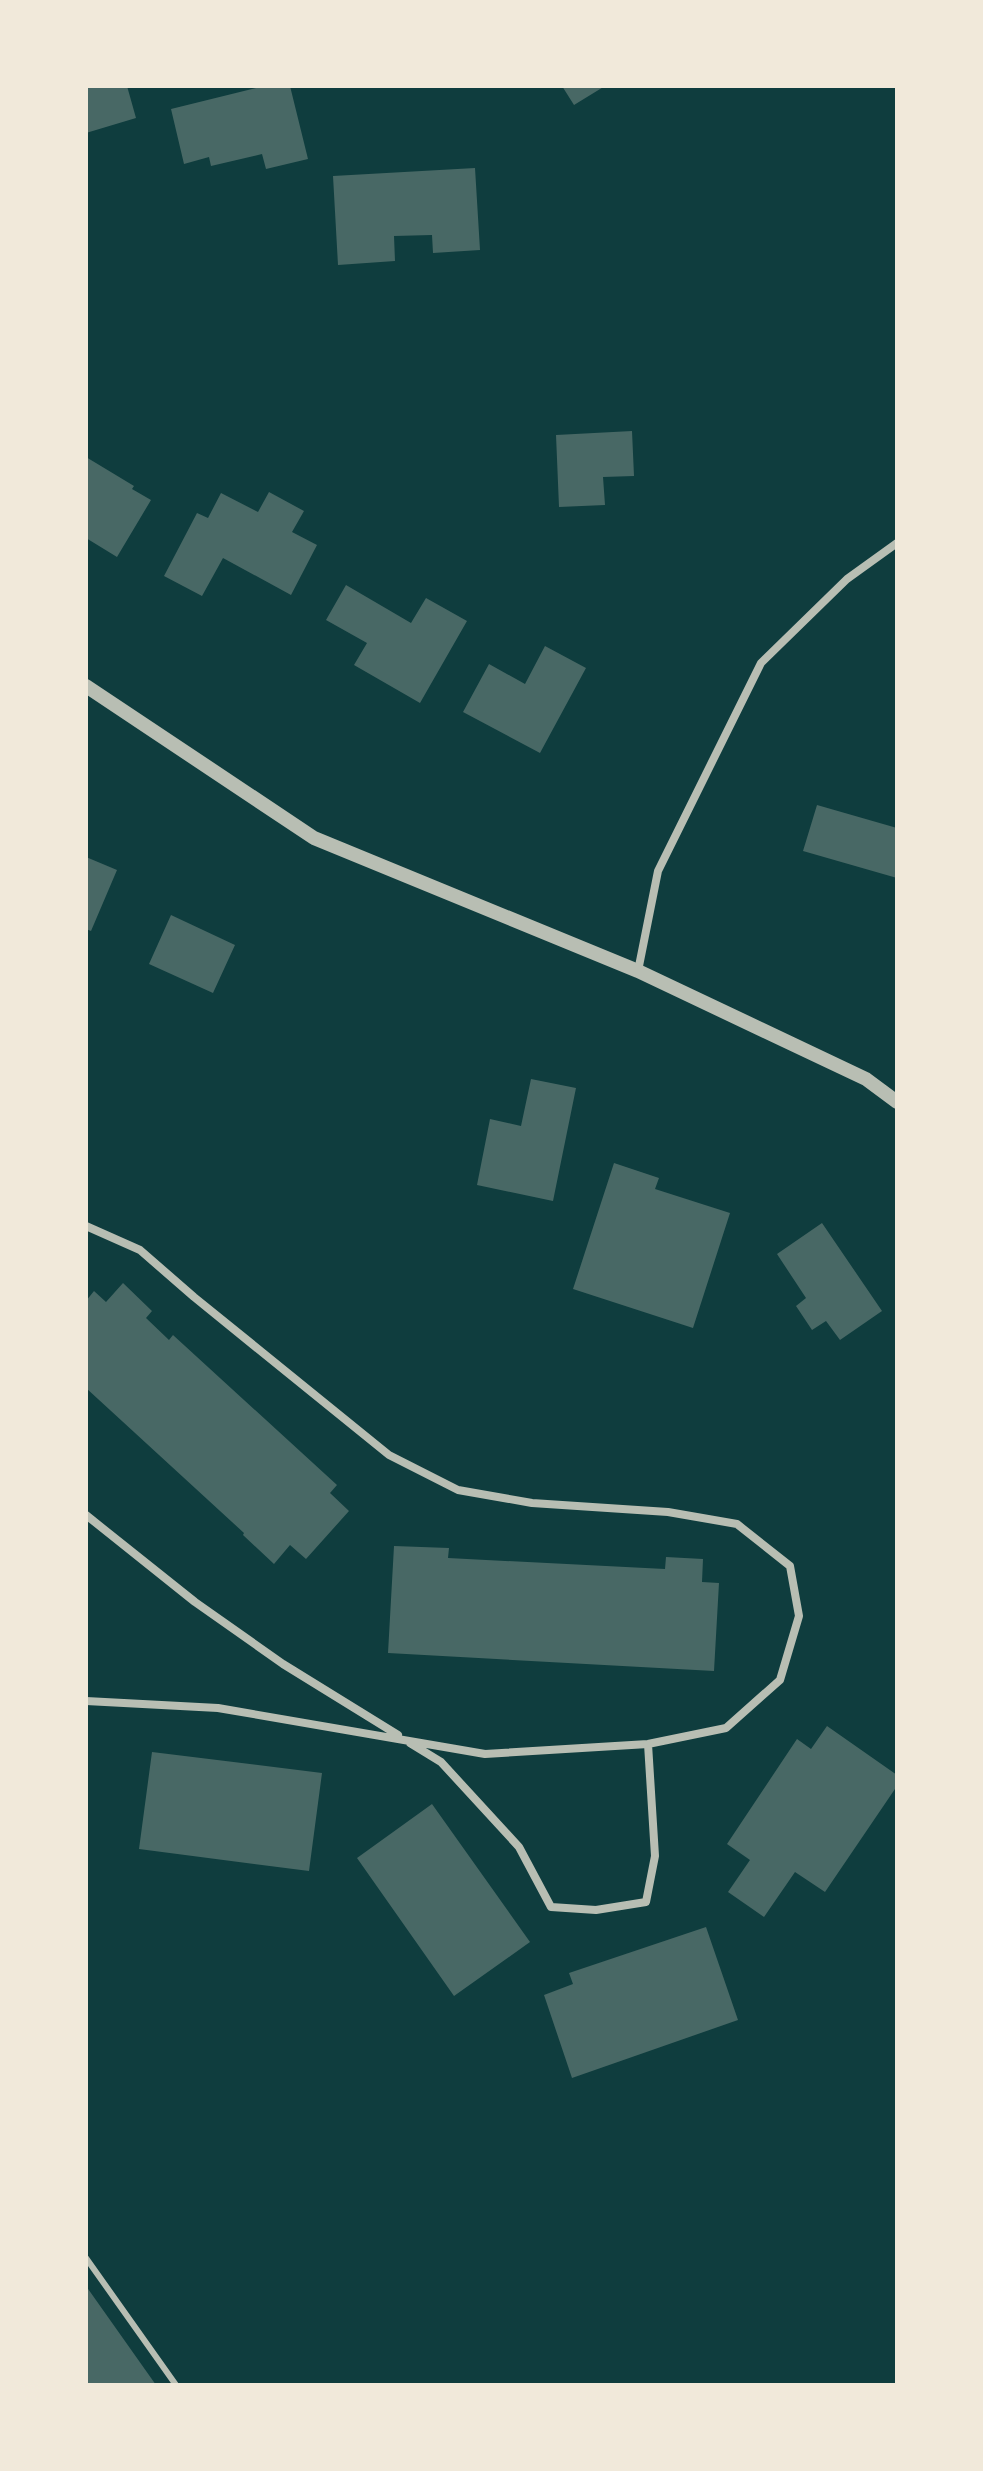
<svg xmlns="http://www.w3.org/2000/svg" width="983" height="2471" font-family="'Noto Sans',sans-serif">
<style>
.building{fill:#486865}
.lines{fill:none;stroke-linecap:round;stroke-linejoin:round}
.service{stroke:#b8beb3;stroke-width:6}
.minor{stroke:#b8beb3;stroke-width:8}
.tertiary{stroke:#b8beb3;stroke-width:14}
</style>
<rect width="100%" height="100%" fill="#0f3d3e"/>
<path class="building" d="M 86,86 L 127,86 L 136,118 L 86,133 Z
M 264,86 L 290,86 L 308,159 L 266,169 L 262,154 L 211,166 L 209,157 L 184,164 L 171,109 Z
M 562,86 L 605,86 L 574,105 Z
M 475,168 L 480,250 L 433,253 L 432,235 L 394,236 L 395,261 L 338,265 L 333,176 Z
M 632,431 L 634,476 L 603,477 L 605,505 L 559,507 L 556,435 Z
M 86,457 L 134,486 L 132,489 L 151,500 L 117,557 L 86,538 Z
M 269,492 L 304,511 L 292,532 L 317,545 L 291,595 L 223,558 L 202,596 L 164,576 L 197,513 L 208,518 L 221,493 L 258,512 Z
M 346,585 L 411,623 L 426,598 L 467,621 L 420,703 L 354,665 L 367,643 L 326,620 Z
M 545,646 L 586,668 L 540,753 L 463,712 L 489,664 L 525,684 Z
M 817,805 L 897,828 L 897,878 L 803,851 Z
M 86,857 L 117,870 L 91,931 L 86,929 Z
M 171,915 L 235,945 L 213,993 L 149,964 Z
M 531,1079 L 576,1088 L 553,1201 L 477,1185 L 490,1119 L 521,1126 Z
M 614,1163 L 659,1178 L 655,1189 L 730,1213 L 693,1328 L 573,1289 Z
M 822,1223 L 882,1311 L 840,1340 L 826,1321 L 812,1330 L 796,1306 L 806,1298 L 777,1254 Z
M 123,1283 L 152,1311 L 146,1318 L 169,1340 L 173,1335 L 337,1485 L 330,1493 L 349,1511 L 306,1559 L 290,1545 L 274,1564 L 243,1535 L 244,1533 L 86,1388 L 86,1301 L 94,1291 L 106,1302 Z
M 394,1546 L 449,1548 L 448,1558 L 665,1569 L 666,1557 L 703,1559 L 702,1582 L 719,1583 L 714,1671 L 388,1653 Z
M 827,1726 L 897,1775 L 897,1786 L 825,1892 L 795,1872 L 764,1917 L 728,1892 L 750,1860 L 727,1844 L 797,1739 L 811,1749 Z
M 152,1752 L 322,1773 L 309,1871 L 139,1849 Z
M 432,1804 L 530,1942 L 454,1996 L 357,1858 Z
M 706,1927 L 738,2020 L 572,2078 L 544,1995 L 573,1984 L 569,1973 Z
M 86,2286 L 156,2385 L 86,2385 Z"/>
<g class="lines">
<path class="service" d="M 86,2258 L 176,2385"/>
<path class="minor" d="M 638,971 L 658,871 L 761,663 L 847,579 L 897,543
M 86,1226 L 140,1250 L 194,1297 L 389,1455 L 458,1490 L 532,1503 L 668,1512 L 737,1524 L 790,1566 L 799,1616 L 780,1680 L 726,1728 L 648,1744 L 485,1754 L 218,1708 L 86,1701
M 86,1515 L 195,1602 L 283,1664 L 398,1735
M 410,1743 L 441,1762 L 519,1847 L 551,1907 L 596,1910 L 646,1902 L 655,1856 L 648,1744"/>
<path class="tertiary" d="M 86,686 L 314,838 L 638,971 L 866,1079 L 897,1102"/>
</g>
<rect width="983" height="2471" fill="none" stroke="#f1e9da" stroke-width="176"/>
</svg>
